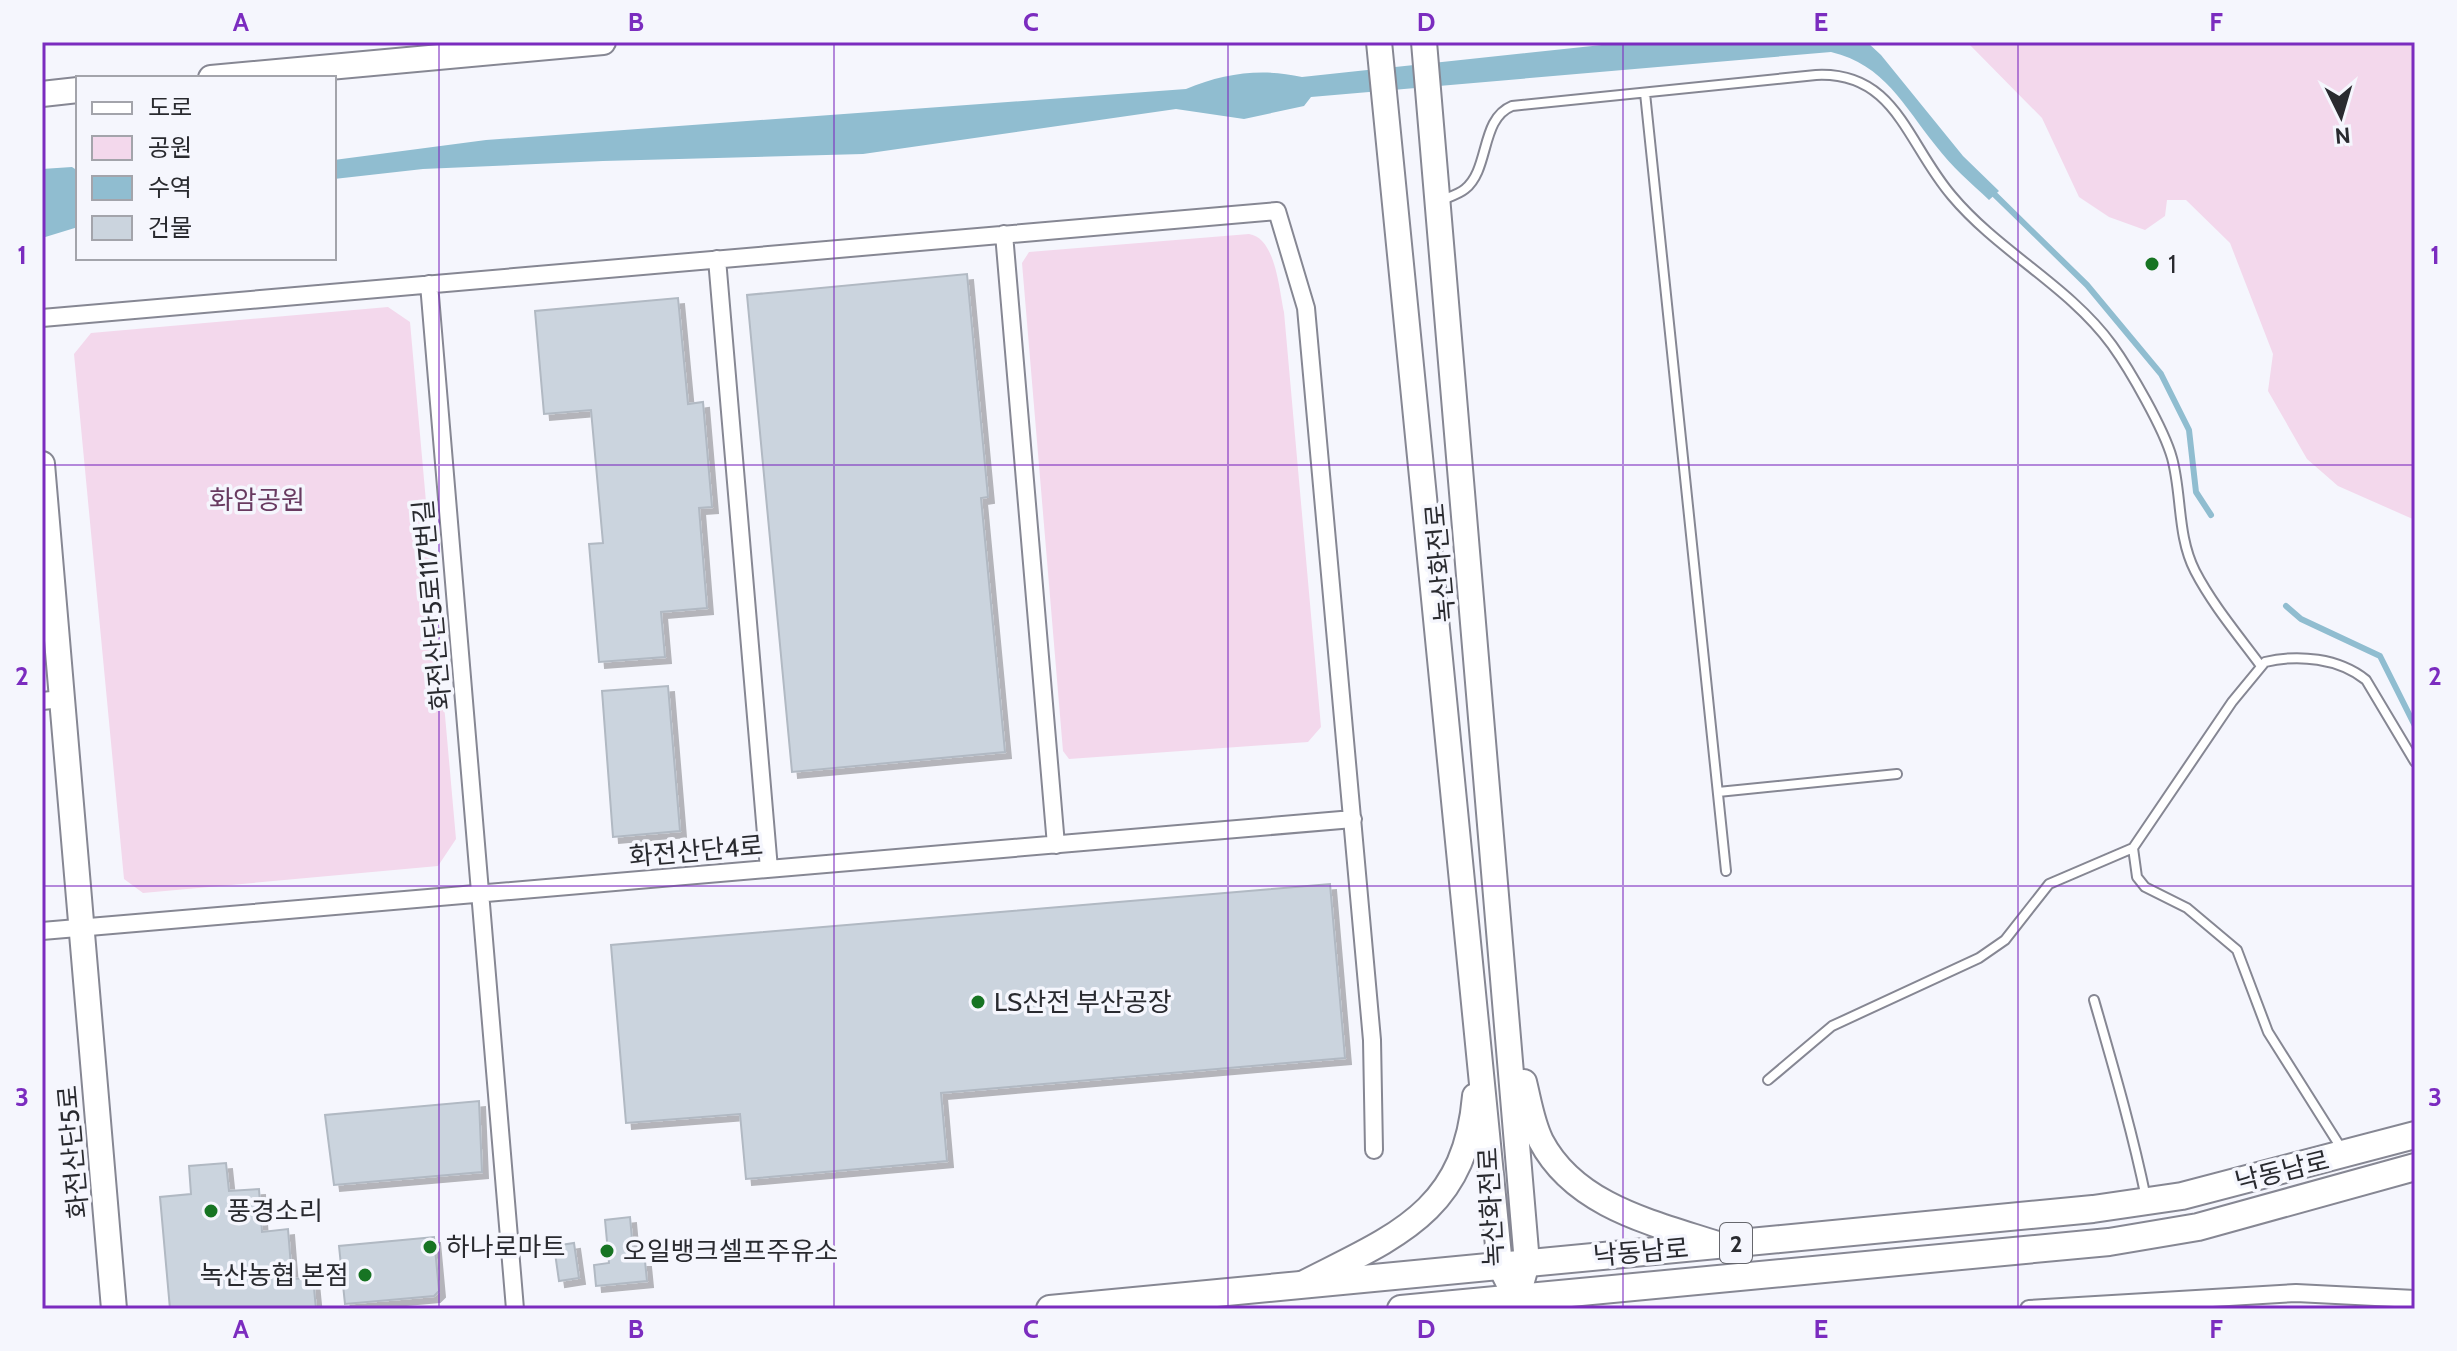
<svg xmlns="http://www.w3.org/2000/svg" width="2457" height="1351" font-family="Cabin,'Noto Sans KR',sans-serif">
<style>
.green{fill:#f3d8ec}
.water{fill:#90bdd0}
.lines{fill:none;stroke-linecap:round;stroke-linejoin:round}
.stream{stroke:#90bdd0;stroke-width:6}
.building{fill:#cbd4de;stroke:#b1b9c3;stroke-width:2;filter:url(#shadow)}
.lane-casing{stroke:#868793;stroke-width:12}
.street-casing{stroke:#868793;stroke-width:20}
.secondary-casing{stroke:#868793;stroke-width:28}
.primary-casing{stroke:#868793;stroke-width:30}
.lane{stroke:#fff;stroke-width:8}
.street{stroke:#fff;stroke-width:16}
.secondary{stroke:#fff;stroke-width:24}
.primary{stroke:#fff;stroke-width:26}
.grid{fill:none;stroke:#7b2cbf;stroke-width:2;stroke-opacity:0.55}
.poi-dot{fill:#177423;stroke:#f5f6fd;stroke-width:3}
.labels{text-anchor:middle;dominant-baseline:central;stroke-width:7;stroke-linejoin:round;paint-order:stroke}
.shield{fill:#f5f6fd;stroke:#66676d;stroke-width:2}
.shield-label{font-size:24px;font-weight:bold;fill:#292a2f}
.poi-label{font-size:26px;fill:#292a2f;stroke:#f5f6fd;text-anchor:start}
.park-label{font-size:26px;fill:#683a60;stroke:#f5f6fd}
.street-label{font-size:26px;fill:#292a2f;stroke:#f5f6fd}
.neatline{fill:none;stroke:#7b2cbf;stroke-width:3}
.grid-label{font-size:26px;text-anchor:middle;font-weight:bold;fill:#7b2cbf}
</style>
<defs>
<filter id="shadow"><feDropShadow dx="6" dy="6" stdDeviation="0" flood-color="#0004"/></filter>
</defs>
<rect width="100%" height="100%" fill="#f5f6fd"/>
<path class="green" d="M 1967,42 L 2415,42 L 2415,520 L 2338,486 L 2307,459 L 2268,391 L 2273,354 L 2230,243 L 2186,200 L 2167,200 L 2165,216 L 2145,230 L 2109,217 L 2079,197 L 2042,118 Z
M 1249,234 C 1276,238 1279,290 1284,312 L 1321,727 L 1308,742 L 1069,759 L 1063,751 L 1022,263 L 1029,252 Z
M 388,307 L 410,322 L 456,839 L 438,866 L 143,893 L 124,879 L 74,354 L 91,333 Z"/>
<path class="water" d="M 1630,42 L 1867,42 L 1881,55 L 1963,156 L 1999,191 L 1989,200 C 1971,183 1951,166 1936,146 C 1903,105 1885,65 1831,52 L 1311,97 L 1304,106 L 1244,119 L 1176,109 L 863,154 L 603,161 L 423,169 L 334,179 L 334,160 L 486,140 L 1186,89 C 1224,73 1262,68 1302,77 Z
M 72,167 L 78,171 L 78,227 L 42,238 L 42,169 Z"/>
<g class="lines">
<path class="stream" d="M 1990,190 L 2087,285 L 2161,374 L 2189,430 L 2196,492 L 2211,515
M 2286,606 L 2301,619 L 2380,656 L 2415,726"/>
</g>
<path class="building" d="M 967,274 L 988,497 L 981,498 L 1005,752 L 792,772 L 747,295 Z
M 678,298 L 688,404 L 703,402 L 712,507 L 699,508 L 707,608 L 661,612 L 665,657 L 599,662 L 589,544 L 603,543 L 591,410 L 544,414 L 535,311 Z
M 668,686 L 680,831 L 613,837 L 602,691 Z
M 1330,884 L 1345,1058 L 941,1093 L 947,1161 L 746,1179 L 740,1114 L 626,1123 L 611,945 Z
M 479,1101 L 482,1172 L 334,1185 L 325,1115 Z
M 226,1163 L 229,1191 L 259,1189 L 262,1232 L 288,1229 L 292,1279 L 313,1278 L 316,1309 L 170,1309 L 160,1197 L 191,1194 L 189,1166 Z
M 630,1217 L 634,1261 L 645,1261 L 647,1281 L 596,1286 L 594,1265 L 609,1263 L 605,1220 Z
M 434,1237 L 439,1291 L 434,1296 L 345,1304 L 339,1246 Z
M 574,1243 L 579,1278 L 559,1281 L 554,1246 Z"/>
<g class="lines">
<defs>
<path id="lane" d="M 1645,93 L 1726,871
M 1442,200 C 1449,197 1459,194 1465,189 C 1490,169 1480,119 1512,106 L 1816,75 C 1896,71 1907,144 1952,196 C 1999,252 2069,286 2112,345 C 2130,370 2164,429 2172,458 C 2182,494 2177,536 2195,571 C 2212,604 2238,635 2261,666
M 1718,792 L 1897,774
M 2133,848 L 2137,877 L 2145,887 L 2187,908 L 2237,950 L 2268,1032 L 2343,1151
M 2094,1000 C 2113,1066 2132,1130 2146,1198
M 1768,1080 L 1832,1026 L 1979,958 L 2005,940 L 2049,884 L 2133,848 L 2232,702 L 2265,662 C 2298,654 2339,658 2366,680 L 2415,762"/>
<path id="street" d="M 1004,234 L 1056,845
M 717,259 L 769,869
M 429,284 L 515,1309
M 42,318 L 1277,211 L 1306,308 L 1372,1040 L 1374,1150
M 42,701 L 62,699
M 42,931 L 1353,819
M 2029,1309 L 2296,1293 L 2415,1299"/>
<path id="secondary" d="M 1379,42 L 1500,1266 L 1516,1298
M 1424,42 L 1527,1263 L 1522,1281
M 211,78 L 603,42
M 42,94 L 78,90
M 42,464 L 114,1309
M 1524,1082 C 1529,1102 1532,1123 1541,1141 C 1575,1206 1653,1223 1717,1244
M 1304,1283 C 1396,1236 1465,1212 1475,1096"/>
<path id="primary" d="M 1050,1309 L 2093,1209 L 2182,1196 L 2415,1135
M 1401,1309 L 2109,1242 L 2198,1227 L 2415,1167"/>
</defs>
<use href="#lane" class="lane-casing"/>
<use href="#street" class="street-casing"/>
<use href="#secondary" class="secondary-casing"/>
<use href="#primary" class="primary-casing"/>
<use href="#lane" class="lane"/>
<use href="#street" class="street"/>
<use href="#secondary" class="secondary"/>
<use href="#primary" class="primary"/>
</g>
<path class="grid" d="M 439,42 L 439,1309M 834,42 L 834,1309M 1228,42 L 1228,1309M 1623,42 L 1623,1309M 2018,42 L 2018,1309M 42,465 L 2415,465M 42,886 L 2415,886"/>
<g class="poi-dot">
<circle cx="2152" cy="264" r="8"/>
<circle cx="978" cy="1002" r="8"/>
<circle cx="211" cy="1211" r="8"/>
<circle cx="430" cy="1247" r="8"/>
<circle cx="607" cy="1251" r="8"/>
<circle cx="365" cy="1275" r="8"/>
</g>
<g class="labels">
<rect class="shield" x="1720" y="1223" width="32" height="40" rx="6"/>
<g class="shield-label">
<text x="1736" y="1243">2</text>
</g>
<g class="poi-label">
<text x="2168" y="264">1</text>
<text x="994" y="1002">LS산전 부산공장</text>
<text x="227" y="1211">풍경소리</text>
<text x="446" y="1247">하나로마트</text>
<text x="623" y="1251">오일뱅크셀프주유소</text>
<text x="349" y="1275" text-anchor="end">녹산농협 본점</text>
</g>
<g class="park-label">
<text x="257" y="500">화암공원</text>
</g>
<g class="street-label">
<text transform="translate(1440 563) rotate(-95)">녹산화전로</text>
<text transform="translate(432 605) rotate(-95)">화전산단5로117번길</text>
<text transform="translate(696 851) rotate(-5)">화전산단4로</text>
<text transform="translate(73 1152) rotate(-95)">화전산단5로</text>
<text transform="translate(2282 1171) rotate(-14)">낙동남로</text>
<text transform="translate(1491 1207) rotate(-93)">녹산화전로</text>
<text transform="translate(1641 1252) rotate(-5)">낙동남로</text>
</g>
</g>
<rect width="2457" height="1351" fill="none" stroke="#f5f6fd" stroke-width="88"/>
<rect x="76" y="76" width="260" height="184" fill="#f5f6fd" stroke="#a3a4ab" stroke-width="2"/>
<rect x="92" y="102" width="40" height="12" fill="#ffffff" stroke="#a3a4ab" stroke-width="2"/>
<text x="148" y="116" font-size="24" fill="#292a2f">도로</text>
<rect x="92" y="136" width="40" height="24" fill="#f3d8ec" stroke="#a3a4ab" stroke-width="2"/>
<text x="148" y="156" font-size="24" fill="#292a2f">공원</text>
<rect x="92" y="176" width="40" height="24" fill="#90bdd0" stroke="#a3a4ab" stroke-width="2"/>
<text x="148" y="196" font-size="24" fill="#292a2f">수역</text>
<rect x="92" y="216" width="40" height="24" fill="#cbd4de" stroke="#a3a4ab" stroke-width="2"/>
<text x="148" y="236" font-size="24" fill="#292a2f">건물</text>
<g transform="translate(2341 116) rotate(175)" stroke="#f5f6fd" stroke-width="6" paint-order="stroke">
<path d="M0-6L14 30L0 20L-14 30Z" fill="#292a2f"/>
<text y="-12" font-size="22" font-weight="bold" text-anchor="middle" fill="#292a2f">N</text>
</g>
<rect x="44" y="44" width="2369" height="1263" class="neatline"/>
<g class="grid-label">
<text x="241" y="31">A</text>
<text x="636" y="31">B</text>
<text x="1031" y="31">C</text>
<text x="1426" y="31">D</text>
<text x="1821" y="31">E</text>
<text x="2216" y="31">F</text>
<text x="22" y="264">1</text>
<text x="2435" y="264">1</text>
<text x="22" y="685">2</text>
<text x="2435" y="685">2</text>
<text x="22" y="1106">3</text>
<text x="2435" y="1106">3</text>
<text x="241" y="1338">A</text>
<text x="636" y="1338">B</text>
<text x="1031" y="1338">C</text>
<text x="1426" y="1338">D</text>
<text x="1821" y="1338">E</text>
<text x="2216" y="1338">F</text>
</g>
</svg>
